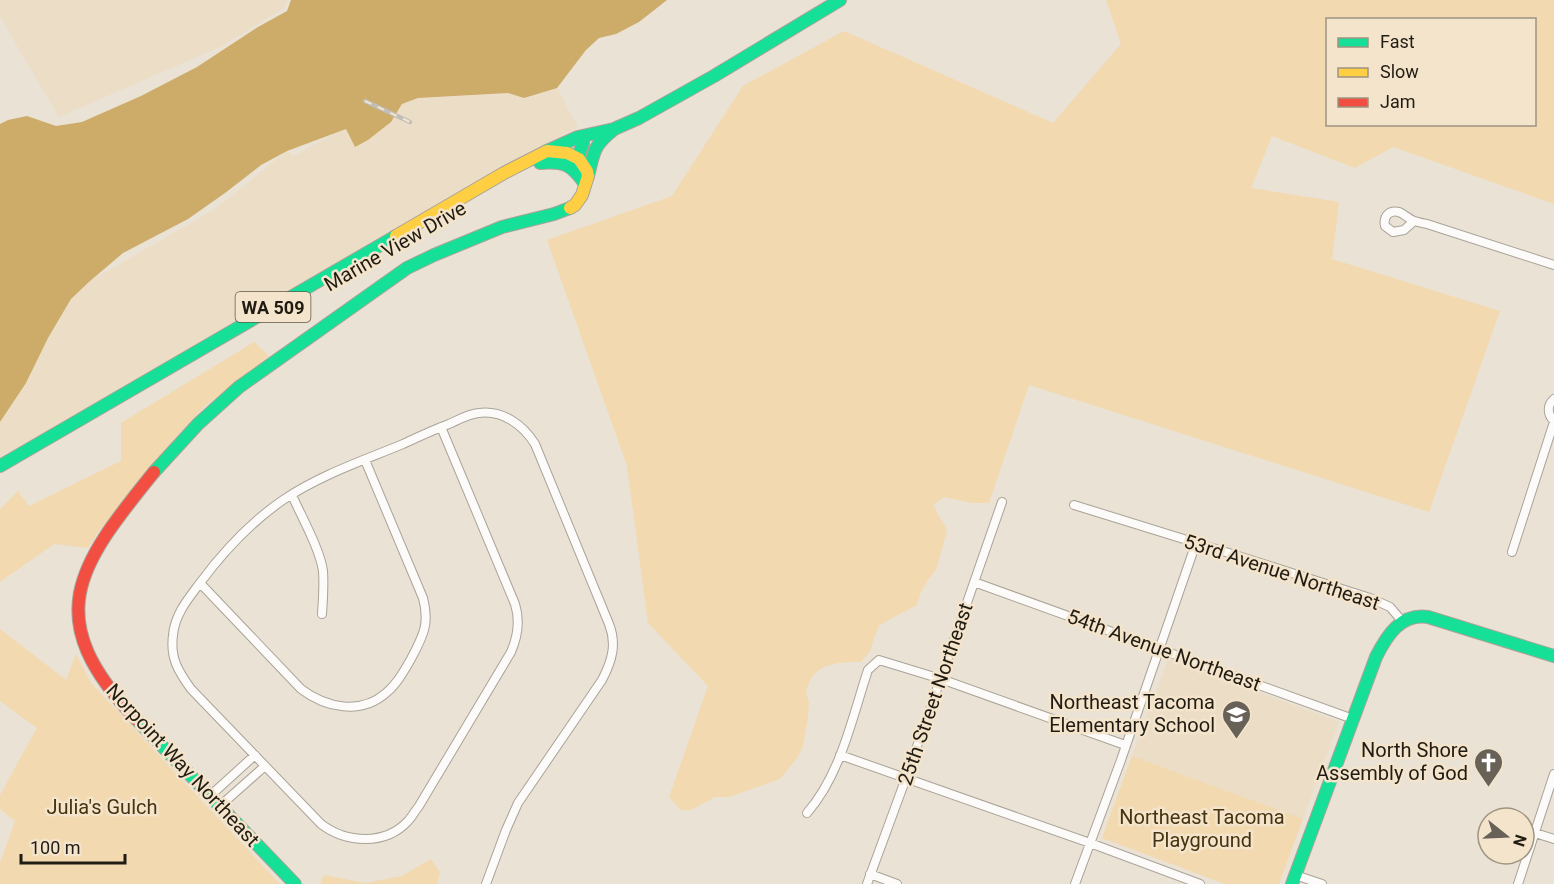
<svg xmlns="http://www.w3.org/2000/svg" width="1554" height="884" font-family="Roboto,sans-serif">
<style>
.built{fill:#ecdec6}
.green{fill:#f2d9b0;fill-rule:evenodd}
.water{fill:#cdab68}
.lines{fill:none;stroke-linecap:round;stroke-linejoin:round}
.street-casing{stroke:#a9a398;stroke-width:10}
.fast-casing{stroke:#a9a398;stroke-width:14}
.slow-casing{stroke:#a9a398;stroke-width:14}
.jam-casing{stroke:#a9a398;stroke-width:14}
.street{stroke:#fcfbf9;stroke-width:8}
.fast{stroke:#16e098;stroke-width:12}
.slow{stroke:#ffcf43;stroke-width:12}
.jam{stroke:#f24e42;stroke-width:12}
.rail-casing{stroke:#c0bebb;stroke-width:4.5}
.rail{stroke:#f3e4cb;stroke-width:2;stroke-dasharray:7;stroke-linecap:butt}
.labels{text-anchor:middle;dominant-baseline:central;stroke-width:5;stroke-linejoin:round;paint-order:stroke}
.shield{fill:#f3e4cb;stroke:#60584a;stroke-width:1.5}
.shield-label{font-size:18px;font-weight:bold;fill:#211c13}
.street-label{font-size:20px;fill:#211c13;stroke:#f3e4cb}
.poi-label{font-size:20px;fill:#211c13;stroke:#f3e4cb;text-anchor:end}
.park-label{font-size:20px;fill:#47330d;stroke:#f3e4cb}
</style>
<rect width="100%" height="100%" fill="#eae2d4"/>
<path class="built" d="M 0,0 L 288,0 L 284,8 L 222,46 L 59,117 L 0,17 Z
M 557,88 L 578,127 L 425,212 L 0,459 L 0,422 L 26,383 L 48,338 L 71,299 L 90,281 L 215,209 L 287,151 L 293,156 L 346,128 L 355,146 L 391,122 L 402,104 L 418,98 L 508,93 L 524,98 Z
M 1168,659 L 1339,722 L 1303,819 L 1132,756 Z"/>
<path class="green" d="M 1106,0 L 1554,0 L 1554,204 L 1393,147 L 1355,168 L 1272,136 L 1251,188 L 1339,202 L 1332,259 L 1500,311 L 1429,512 L 1029,385 L 989,503 L 972,503 L 944,497 L 933,505 L 947,530 L 936,570 L 928,580 L 921,592 L 917,605 L 892,618 L 879,626 L 874,638 L 870,651 L 861,662 C 845,662 823,662 812,677 C 809,681 808,686 806,691 L 809,703 L 808,718 L 803,746 L 797,758 L 780,779 L 729,797 L 715,797 L 691,810 L 681,810 L 669,797 L 708,686 L 648,623 L 627,466 L 547,240 L 672,196 L 743,86 L 844,31 L 1053,123 L 1121,44 ZM 1328,20 L 1534,20 L 1534,124 L 1328,124 Z
M 254,342 L 269,356 L 205,406 L 175,438 L 97,534 L 88,548 L 54,544 L 0,582 L 0,509 L 18,491 L 29,506 L 121,461 L 121,423 Z
M 0,629 L 66,680 L 76,654 L 91,683 L 280,884 L 0,884 L 0,863 L 15,821 L 0,809 L 0,795 L 37,728 L 0,701 Z
M 1132,756 L 1303,819 L 1279,884 L 1225,884 L 1102,838 Z
M 431,859 L 440,873 L 437,884 L 320,884 L 324,875 L 365,883 L 402,876 Z"/>
<path class="water" d="M 291,0 L 667,0 L 639,22 L 616,34 L 599,38 L 586,50 L 557,88 L 524,98 L 508,93 L 418,98 L 402,104 L 391,122 L 368,140 L 355,147 L 346,129 L 287,151 L 261,165 L 225,193 L 188,219 L 123,253 L 90,281 L 71,299 L 48,338 L 26,383 L 0,422 L 0,124 L 8,120 L 27,116 L 56,126 L 82,122 L 141,96 L 197,67 L 258,27 L 287,11 Z"/>
<g class="lines">
<defs>
<path id="street" d="M 1414,221 L 1404,230 L 1393,232 L 1385,226 C 1383,216 1389,210 1399,212 C 1404,214 1408,218 1412,220 C 1416,222 1422,223 1427,224 L 1554,265
M 1554,399 C 1547,405 1547,414 1554,421
M 441,427 L 515,604 C 520,620 518,636 511,652 L 419,806 C 415,811 412,817 408,821 C 385,846 346,843 321,824 L 191,689 C 178,671 170,658 173,635 C 175,614 188,599 200,583 C 223,552 251,522 283,500 C 320,475 362,461 403,444 C 418,437 433,430 449,424 C 458,420 468,414 479,413 C 503,410 523,425 535,444 L 609,624 C 617,644 612,661 602,680 L 518,803 L 506,830 L 486,884
M 292,495 C 301,516 320,549 323,571 C 324,585 323,600 322,614
M 1074,505 L 1232,554 L 1370,598 L 1390,607 L 1402,621
M 1512,552 L 1554,422
M 974,582 L 1353,719
M 200,583 L 301,689 C 326,708 361,715 386,693 C 397,684 404,671 411,659 C 423,636 430,624 423,598 L 365,460
M 840,755 L 1090,843 L 1200,884
M 211,795 L 255,755
M 221,805 L 265,766
M 807,813 C 841,774 852,718 868,670 L 879,660 L 941,679 L 1125,745
M 1535,833 L 1554,839
M 870,874 L 897,884
M 1295,875 L 1322,884
M 867,884 L 906,778 L 1002,502
M 1075,884 L 1121,760 L 1196,543
M 1518,884 L 1554,774"/>
<path id="fast" d="M 547,151 L 578,137 L 614,129 L 639,118 L 714,76 L 840,0
M 540,163 C 564,161 571,164 585,184
M 579,168 L 579,154 L 583,143
M 588,176 C 594,152 593,146 613,130
M 0,466 L 396,236
M 154,472 L 198,424 L 239,387 L 407,268 L 434,255 L 502,227 L 554,214 L 570,208
M 137,720 L 295,884
M 1292,884 L 1376,657 C 1387,635 1401,613 1428,617 L 1554,656"/>
<path id="slow" d="M 396,236 L 504,173 L 547,151 L 567,153 L 579,159 L 587,171 L 588,176 L 582,195 L 575,205 L 570,208"/>
<path id="jam" d="M 137,720 C 39,618 77,567 154,472"/>
</defs>
<use href="#street" class="street-casing"/>
<use href="#fast" class="fast-casing"/>
<use href="#slow" class="slow-casing"/>
<use href="#jam" class="jam-casing"/>
<use href="#street" class="street"/>
<use href="#fast" class="fast"/>
<use href="#slow" class="slow"/>
<use href="#jam" class="jam"/>
<defs>
<path id="rail" d="M 365,101 L 410,122"/>
</defs>
<use href="#rail" class="rail-casing"/>
<use href="#rail" class="rail"/>
</g>
<defs>
<symbol id="school-pin" viewBox="-11 -11 22 30"><path d="M0 17L-7.5 6A9.5 9.5 0 1 1 7.5 6Z" fill="#676157" stroke="#f3e4cb"/><path d="M0-5L7-2L0 1L-7-2ZM-4 1L0 2.5L4 1V4Q0 6-4 4Z" fill="#fff"/></symbol>
<symbol id="church-pin" viewBox="-11 -11 22 30"><path d="M0 17L-7.5 6A9.5 9.5 0 1 1 7.5 6Z" fill="#676157" stroke="#f3e4cb"/><path d="M-1.2-6h2.4v3.5h3.3v2.4h-3.3V6h-2.4V-.1h-3.3v-2.4h3.3Z" fill="#fff"/></symbol>
</defs>
<g fill-rule="evenodd">
<use href="#school-pin" x="1220" y="698" width="33" height="45"/>
<use href="#church-pin" x="1472" y="746" width="33" height="45"/>
</g>
<g class="labels">
<rect class="shield" x="235.5" y="292" width="75" height="30" rx="4.5"/>
<g class="shield-label">
<text x="273" y="307">WA 509</text>
</g>
<g class="street-label">
<text transform="translate(395 246) rotate(-30)">Marine View Drive</text>
<text transform="translate(1282 572) rotate(18)">53rd Avenue Northeast</text>
<text transform="translate(1164 650) rotate(20)">54th Avenue Northeast</text>
<text transform="translate(935 694) rotate(-71)">25th Street Northeast</text>
<text transform="translate(183 765) rotate(47)">Norpoint Way Northeast</text>
</g>
<g class="poi-label">
<text x="1215" y="702">Northeast Tacoma<tspan x="1215" dy="23">Elementary School</tspan></text>
<text x="1468" y="750">North Shore<tspan x="1468" dy="23">Assembly of God</tspan></text>
</g>
<g class="park-label">
<text x="102" y="807">Julia's Gulch</text>
<text x="1202" y="817">Northeast Tacoma<tspan x="1202" dy="23">Playground</tspan></text>
</g>
</g>
<rect x="1326" y="18" width="210" height="108" fill="#f3e4cb" stroke="#9f9481" stroke-width="1.5"/>
<rect x="1338" y="38" width="30" height="9" fill="#16e098" stroke="#9f9481" stroke-width="1.5"/>
<text x="1380" y="48" font-size="18" fill="#211c13">Fast</text>
<rect x="1338" y="68" width="30" height="9" fill="#ffcf43" stroke="#9f9481" stroke-width="1.5"/>
<text x="1380" y="78" font-size="18" fill="#211c13">Slow</text>
<rect x="1338" y="98" width="30" height="9" fill="#f24e42" stroke="#9f9481" stroke-width="1.5"/>
<text x="1380" y="108" font-size="18" fill="#211c13">Jam</text>
<g transform="translate(1506 836) rotate(108)"><circle r="28" fill="#f3e4cb" stroke="#9f9481" stroke-width="1.5"/>
<path d="M0-4.5L10 22L0 15L-10 22Z" fill="#676157"/>
<text y="-9" font-size="16" font-weight="bold" text-anchor="middle" fill="#211c13">N</text>
</g>
<path d="M21 854v9h104v-9" fill="none" stroke="#211c13" stroke-width="3"/>
<text x="30" y="854" font-size="18" fill="#211c13" stroke="#f3e4cb" stroke-width="4.5" paint-order="stroke">100 m</text>
</svg>
